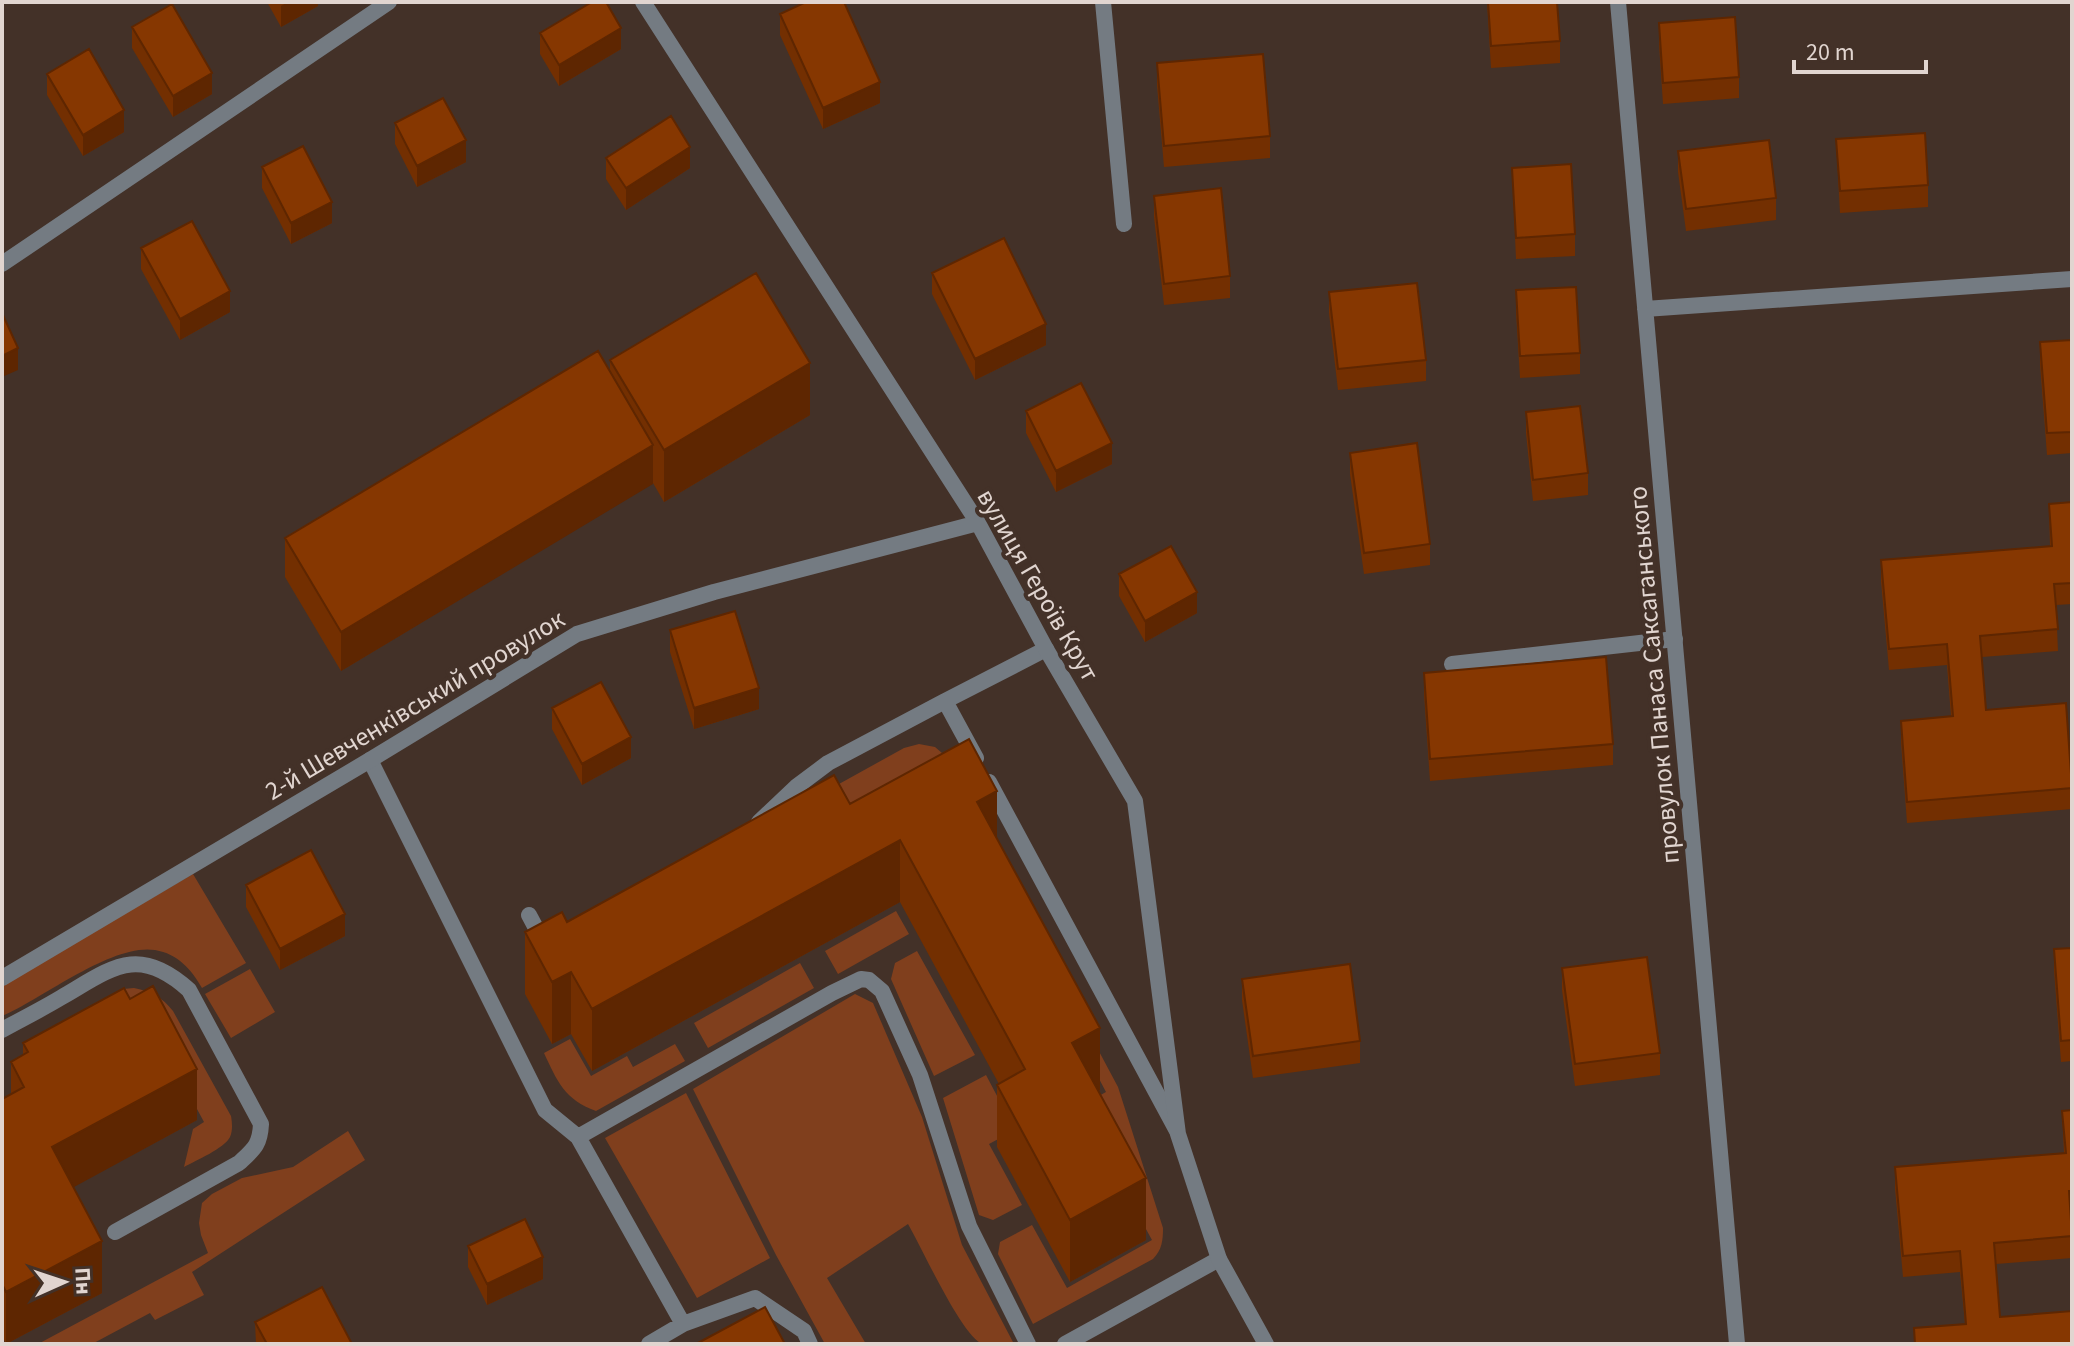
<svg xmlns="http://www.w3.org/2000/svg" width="2074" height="1346" font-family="'Source Sans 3',sans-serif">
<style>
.green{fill:#803f1d}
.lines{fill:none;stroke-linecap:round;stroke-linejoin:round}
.service{stroke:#747b82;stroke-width:16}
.minor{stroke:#747b82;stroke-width:16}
.wall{fill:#732f01}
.shaded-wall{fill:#5e2601}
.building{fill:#863701;stroke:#5e2601;stroke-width:2}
.labels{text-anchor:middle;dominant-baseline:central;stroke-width:8;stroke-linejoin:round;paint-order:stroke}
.street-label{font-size:26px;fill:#e1d5d0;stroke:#433128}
</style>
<rect width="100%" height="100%" fill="#433128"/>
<path class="green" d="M 919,744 L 935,747 L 942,753 L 967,796 L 798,816 L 839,784 L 904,748 Z
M 193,874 L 246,963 L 202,988 C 191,969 178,954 155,950 C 112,943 42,999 2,1016 L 2,985 Z
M 896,911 L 909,934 L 838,974 L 825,951 Z
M 917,951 L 975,1055 L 934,1076 L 891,979 L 895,963 Z
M 800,963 L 814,988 L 708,1048 L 694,1023 Z
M 250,969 L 275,1012 L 231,1038 L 205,994 Z
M 134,988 C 152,992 162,997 173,1011 L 231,1116 C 232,1122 233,1130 230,1137 C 225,1148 195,1161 184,1167 L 193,1129 L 204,1122 L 155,1031 L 146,1035 L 123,989 Z
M 855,994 L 873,1003 L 922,1117 L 962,1245 L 1014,1344 C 1005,1344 992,1346 983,1344 C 963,1339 921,1246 908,1224 L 827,1278 L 866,1344 L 825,1344 L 776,1255 L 693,1089 Z
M 1086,1027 L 1118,1087 L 1163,1228 C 1163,1240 1162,1250 1153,1259 L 1033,1324 L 998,1254 L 1000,1242 L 1032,1225 L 1067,1288 L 1152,1240 L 1079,1107 L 1106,1092 L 1075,1033 Z
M 570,1039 L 591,1076 L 627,1056 L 633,1067 L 675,1044 L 685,1061 L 596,1111 C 565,1100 557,1081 544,1053 Z
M 986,1075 L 1015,1130 L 989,1144 L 1022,1205 L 993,1220 L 979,1215 L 943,1098 Z
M 686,1093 L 770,1258 L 697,1298 L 605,1138 Z
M 348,1131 L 365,1160 L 192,1272 L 204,1295 L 155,1320 L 150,1313 L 92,1344 L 38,1344 L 208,1253 L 201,1235 L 199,1223 L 202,1203 L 212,1194 L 242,1178 L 293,1167 Z"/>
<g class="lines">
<path class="service" d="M 1103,2 L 1124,224
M 1452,664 L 1675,639
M 945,701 L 1046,649
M 370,760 L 545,1110 L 578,1137 L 683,1324
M 989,782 L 1177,1131
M 759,822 L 796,787 L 828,763 L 945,701 L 976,758
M 529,915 L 545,945
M 2,1030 C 22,1019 42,1009 62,997 C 112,968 138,944 189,990 L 261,1124 C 260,1145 254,1149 239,1163 L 115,1232
M 578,1137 L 832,993 L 861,979 L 869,980 L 882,991 L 920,1075 L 969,1226 L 1028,1344
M 649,1344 L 683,1324 L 755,1298 L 804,1331 L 810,1344
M 1065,1344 L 1219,1259"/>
<path class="minor" d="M 643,2 L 978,523 L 1046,649 L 1135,801 L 1178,1134 L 1219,1259 L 1266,1344
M 1618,2 L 1737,1344
M 2,264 L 389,2
M 1645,309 L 2072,279
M 2,978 L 370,760 L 577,634 L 714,592 L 978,523"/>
</g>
<path class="wall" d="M 267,2 L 318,2 L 318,6 L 281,27 Z
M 1487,2 L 1557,2 L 1560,41 L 1560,63 L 1491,68 Z
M 780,14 L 880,103 L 823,129 L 780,35 Z
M 1659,23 L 1739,77 L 1739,98 L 1663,104 L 1659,44 Z
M 132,27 L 212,94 L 173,117 L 132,48 Z
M 540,33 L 621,49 L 559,86 L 540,54 Z
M 1157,63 L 1270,136 L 1270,158 L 1164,167 L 1157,85 Z
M 47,74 L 124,132 L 83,156 L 47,95 Z
M 395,123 L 466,162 L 417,187 L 395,144 Z
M 1836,139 L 1928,185 L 1928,207 L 1840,213 Z
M 1678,151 L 1776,198 L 1776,220 L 1686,231 L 1678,172 Z
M 606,158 L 690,168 L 626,210 L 606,179 Z
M 262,167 L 332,223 L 291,244 L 262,188 Z
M 1512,168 L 1575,234 L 1575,256 L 1516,259 Z
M 1154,196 L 1230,276 L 1230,298 L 1164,305 L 1154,217 Z
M 141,248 L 230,312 L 180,340 L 141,269 Z
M 932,273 L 1046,345 L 975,380 L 932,294 Z
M 1516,290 L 1580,353 L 1580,374 L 1520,378 L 1516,312 Z
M 1329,292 L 1426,360 L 1426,381 L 1338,390 L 1329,313 Z
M 2072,340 L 2072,453 L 2047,455 L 2040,364 L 2040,342 Z
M 610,360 L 810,415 L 664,502 L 653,483 L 341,671 L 285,577 L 285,538 L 610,373 Z
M 1026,411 L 1112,464 L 1056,492 L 1026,433 Z
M 1526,412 L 1588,473 L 1588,495 L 1533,501 L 1526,433 Z
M 1350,453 L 1430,544 L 1430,565 L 1364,574 L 1350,474 Z
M 2072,502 L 2072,604 L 2056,605 L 2058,651 L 1982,657 L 1986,710 L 2072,783 L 2072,809 L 1907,823 L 1901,742 L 1901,721 L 1951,716 L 1947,665 L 1889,670 L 1881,581 L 1881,560 L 2050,546 L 2049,504 Z
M 1119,574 L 1197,613 L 1145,642 L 1119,596 Z
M 670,630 L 759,709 L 694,729 L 670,652 Z
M 1424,673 L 1613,744 L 1613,765 L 1430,781 L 1424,694 Z
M 552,708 L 631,758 L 582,785 L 552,729 Z
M 850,804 L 997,840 L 1100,1090 L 1098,1091 L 1146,1240 L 1070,1282 L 997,1147 L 997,1085 L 999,1084 L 900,902 L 592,1071 L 571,1034 L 552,1044 L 525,994 L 525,932 L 567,922 Z
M 246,885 L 345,936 L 280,970 L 246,907 Z
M 2072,948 L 2072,1061 L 2061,1062 L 2054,970 L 2054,949 Z
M 1562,968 L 1660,1053 L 1660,1075 L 1575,1086 L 1562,990 Z
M 1242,979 L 1360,1041 L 1360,1063 L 1253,1078 L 1242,1000 Z
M 23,1043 L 197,1120 L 73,1187 L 102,1293 L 6,1344 L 2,1336 L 2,1099 L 11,1095 L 11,1062 L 23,1055 Z
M 2072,1110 L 2072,1212 L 2070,1212 L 2072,1258 L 1996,1264 L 2000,1317 L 2072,1344 L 1914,1344 L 1914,1328 L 1965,1324 L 1960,1272 L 1903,1277 L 1895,1188 L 1895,1167 L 2064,1153 L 2062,1111 Z
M 468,1246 L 543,1279 L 487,1305 L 468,1267 Z
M 255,1322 L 352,1344 L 256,1344 Z"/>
<path class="shaded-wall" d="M 288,2 L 318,2 L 318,6 L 281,27 L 281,6 Z
M 621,28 L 621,49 L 559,86 L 559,65 Z
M 212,73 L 212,94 L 173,117 L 173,96 Z
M 880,82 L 880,103 L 823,129 L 823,108 Z
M 124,110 L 124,132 L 83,156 L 83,135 Z
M 466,140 L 466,162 L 417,187 L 417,166 Z
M 690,147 L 690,168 L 626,210 L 626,188 Z
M 332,202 L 332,223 L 291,244 L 291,223 Z
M 230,291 L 230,312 L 180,340 L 180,319 Z
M 1046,324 L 1046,345 L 975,380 L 975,359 Z
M 18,348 L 18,370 L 2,377 L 2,356 Z
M 810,363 L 810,415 L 664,502 L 664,450 Z
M 1112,443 L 1112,464 L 1056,492 L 1056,471 Z
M 653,445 L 653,484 L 341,671 L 341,632 Z
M 1197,592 L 1197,613 L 1145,642 L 1145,621 Z
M 759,688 L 759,709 L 694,729 L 694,708 Z
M 631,737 L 631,758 L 582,785 L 582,764 Z
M 997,791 L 997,853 L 977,802 Z
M 900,840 L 900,902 L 592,1071 L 592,1009 Z
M 345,914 L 345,936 L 280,970 L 280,949 Z
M 571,972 L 571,1034 L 552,1044 L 552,982 Z
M 1100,1028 L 1100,1090 L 1072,1105 L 1072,1043 Z
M 197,1069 L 197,1120 L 52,1199 L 52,1147 Z
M 1146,1178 L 1146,1240 L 1070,1282 L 1070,1220 Z
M 102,1241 L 102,1293 L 6,1344 L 6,1292 Z
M 543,1257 L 543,1279 L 487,1305 L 487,1284 Z"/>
<path class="building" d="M 592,2 L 606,2 L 621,28 L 559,65 L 540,33 Z
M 806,2 L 844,2 L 880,82 L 823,108 L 780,14 Z
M 1488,2 L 1557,2 L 1560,41 L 1491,46 Z
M 172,4 L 212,73 L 173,96 L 132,27 Z
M 1735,17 L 1739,77 L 1663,83 L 1659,23 Z
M 89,49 L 124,110 L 83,135 L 47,74 Z
M 1263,54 L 1270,136 L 1164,146 L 1157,63 Z
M 443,98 L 466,140 L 417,166 L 395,123 Z
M 671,116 L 690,147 L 626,188 L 606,158 Z
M 1925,133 L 1928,185 L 1840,191 L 1836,139 Z
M 1769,140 L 1776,198 L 1686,209 L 1678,151 Z
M 303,146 L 332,202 L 291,223 L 262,167 Z
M 1571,164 L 1575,234 L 1516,238 L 1512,168 Z
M 1221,188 L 1230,276 L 1164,284 L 1154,196 Z
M 192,221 L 230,291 L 180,319 L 141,248 Z
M 1004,238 L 1046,324 L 975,359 L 932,273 Z
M 756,273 L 810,363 L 664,450 L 610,360 Z
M 1417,283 L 1426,360 L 1338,369 L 1329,292 Z
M 1576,287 L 1580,353 L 1520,356 L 1516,290 Z
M 2,313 L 18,348 L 2,356 Z
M 2072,340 L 2072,432 L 2047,433 L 2040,342 Z
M 598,351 L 653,445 L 341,632 L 285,538 Z
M 1081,383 L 1112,443 L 1056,471 L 1026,411 Z
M 1580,406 L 1588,473 L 1533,480 L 1526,412 Z
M 1417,443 L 1430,544 L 1364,553 L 1350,453 Z
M 2072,502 L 2072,583 L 2054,584 L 2058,629 L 1980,636 L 1986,710 L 2066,703 L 2072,788 L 1907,802 L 1901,721 L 1953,716 L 1947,644 L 1889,649 L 1881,560 L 2052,546 L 2049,504 Z
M 1171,546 L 1197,592 L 1145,621 L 1119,574 Z
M 735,611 L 759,688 L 694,708 L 670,630 Z
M 1606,657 L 1613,744 L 1430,759 L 1424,673 Z
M 601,682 L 631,737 L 582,764 L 552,708 Z
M 969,739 L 997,791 L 977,802 L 1100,1028 L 1072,1043 L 1146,1178 L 1070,1220 L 997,1085 L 1025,1069 L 900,840 L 592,1009 L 571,972 L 552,982 L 525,932 L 562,912 L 567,922 L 834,775 L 850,804 Z
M 311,850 L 345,914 L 280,949 L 246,885 Z
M 2072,948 L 2072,1040 L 2061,1041 L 2054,949 Z
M 1647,957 L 1660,1053 L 1575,1064 L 1562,968 Z
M 1350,964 L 1360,1041 L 1253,1056 L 1242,979 Z
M 153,986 L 197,1069 L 52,1147 L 102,1241 L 6,1292 L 2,1284 L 2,1099 L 24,1087 L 11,1062 L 28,1052 L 23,1043 L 124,988 L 130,999 Z
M 2072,1110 L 2072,1191 L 2069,1191 L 2072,1236 L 1994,1243 L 2000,1317 L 2072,1311 L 2072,1344 L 1915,1344 L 1914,1328 L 1966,1324 L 1960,1251 L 1903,1256 L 1895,1167 L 2066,1153 L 2062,1111 Z
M 525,1219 L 543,1257 L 487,1284 L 468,1246 Z
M 322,1287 L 352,1344 L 267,1344 L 255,1322 Z
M 765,1307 L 785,1344 L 696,1344 Z"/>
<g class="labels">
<g class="street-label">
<text transform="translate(1038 585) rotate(60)">вулиця Героїв Крут</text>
<text transform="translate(1654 675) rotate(-95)">провулок Панаса Саксаганського</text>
<text transform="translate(415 705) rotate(-31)">2-й Шевченківський провулок</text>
</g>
</g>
<rect width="2074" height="1346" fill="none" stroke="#e1d5d0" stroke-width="8"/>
<g transform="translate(64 1282) rotate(87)" stroke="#433128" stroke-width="6" paint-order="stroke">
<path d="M0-6L14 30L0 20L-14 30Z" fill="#e1d5d0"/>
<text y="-12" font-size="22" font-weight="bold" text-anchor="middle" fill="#e1d5d0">Пн</text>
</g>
<path d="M1794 60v12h132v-12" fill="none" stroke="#e1d5d0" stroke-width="4"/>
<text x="1806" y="60" font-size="24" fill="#e1d5d0" stroke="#433128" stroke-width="6" paint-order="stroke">20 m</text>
</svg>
